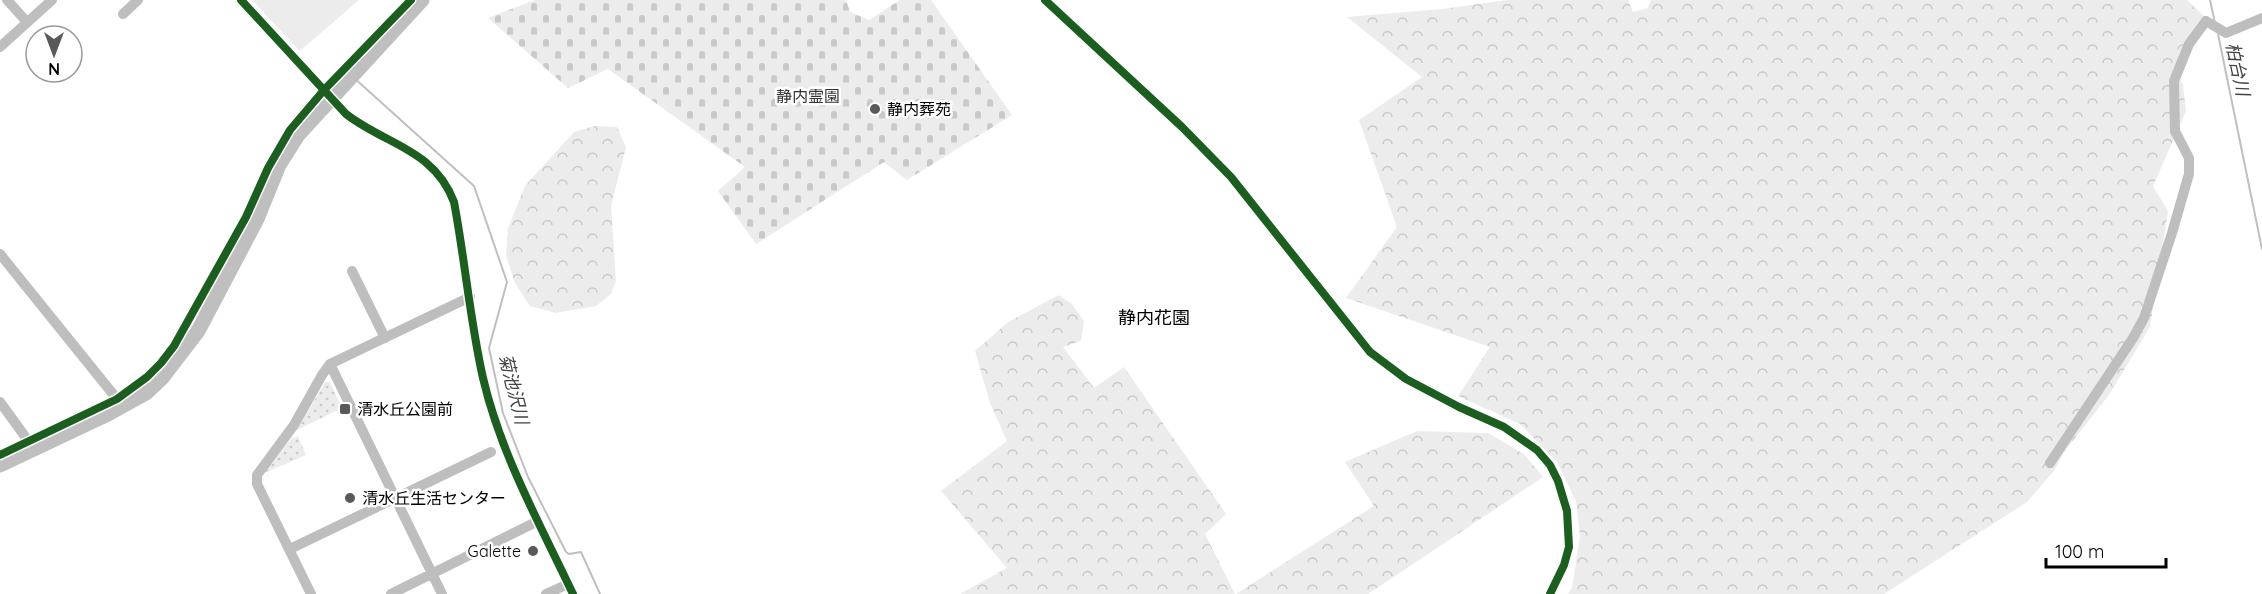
<svg xmlns="http://www.w3.org/2000/svg" width="2262" height="594" font-family="Quicksand,'Noto Sans JP',sans-serif">
<style>
.grass{fill:#ececec}
.forest{fill:url(#forest-crowns)}
.cemetery{fill:url(#cemetery-stones)}
.park{fill:url(#park-dots)}
.lines{fill:none;stroke-linecap:round;stroke-linejoin:round}
.stream{stroke:#bfbfbf;stroke-width:2}
.river{stroke:#bfbfbf;stroke-width:15}
.minor{stroke:#bebebe;stroke-width:10}
.cycleway-casing{stroke:#fff;stroke-width:11}
.cycleway{stroke:#1b5e20;stroke-width:8}
.poi-dot{fill:#595959;stroke:#fff;stroke-width:2}
.labels{text-anchor:middle;dominant-baseline:central;stroke-width:5;stroke-linejoin:round;paint-order:stroke}
.park-label{font-size:16px;fill:#333;stroke:#fff}
.poi-label{font-size:16px;fill:#000;stroke:#fff;text-anchor:start}
.water-label{font-size:18px;font-style:italic;fill:#444;stroke:#fff}
.neighbourhood-label{font-size:18px;fill:#000;stroke:#fff}
</style>
<defs>
<pattern id="forest-crowns" width="20" height="18" patternUnits="userSpaceOnUse" patternTransform="scale(1.5)"><rect width="20" height="18" fill="#ececec"/><path d="M2 6a3 3 0 1 1 6 0M12 15a3 3 0 1 1 6 0" fill="none" stroke="#c9c9c9"/></pattern>
<pattern id="cemetery-stones" width="16" height="16" patternUnits="userSpaceOnUse" patternTransform="scale(1.5)"><rect width="16" height="16" fill="#ececec"/><path d="M2 7V4a2 2 0 0 1 4 0v3zM10 15v-3a2 2 0 0 1 4 0v3z" fill="#c9c9c9"/></pattern>
<pattern id="park-dots" width="8" height="8" patternUnits="userSpaceOnUse" patternTransform="scale(1.5)"><rect width="8" height="8" fill="#ececec"/><path d="M2 2h.1M6 6h.1" fill="none" stroke="#c9c9c9" stroke-width="1.8" stroke-linecap="round"/></pattern>
</defs>
<rect width="100%" height="100%" fill="#fff"/>
<path class="grass" d="M 252,0 L 359,0 L 300,51 Z"/>
<path class="forest" d="M 1508,0 L 1628,0 L 1633,12 L 1648,8 L 1651,0 L 2187,0 L 2205,17 L 2175,68 L 2183,85 L 2186,111 L 2153,186 L 2168,211 L 2150,327 L 2109,395 L 2064,452 L 2054,471 L 2027,502 L 1884,594 L 1568,594 L 1572,588 L 1580,536 L 1576,501 L 1557,462 L 1520,424 L 1458,396 L 1490,347 L 1346,298 L 1397,227 L 1359,120 L 1422,77 L 1347,17 L 1442,9 Z
M 595,126 L 617,127 L 626,147 L 611,206 L 616,281 L 611,294 L 596,306 L 556,313 L 530,306 L 515,283 L 506,256 L 508,228 L 525,186 L 574,132 Z
M 1059,295 L 1072,304 L 1084,321 L 1081,341 L 1063,347 L 1094,388 L 1124,367 L 1226,514 L 1205,534 L 1235,594 L 960,594 L 1007,568 L 941,491 L 1007,441 L 990,403 L 975,351 L 1008,322 Z
M 1417,431 L 1488,433 L 1524,454 L 1543,477 L 1368,594 L 1236,594 L 1374,506 L 1345,462 Z"/>
<path class="cemetery" d="M 535,0 L 846,0 L 850,12 L 869,20 L 900,0 L 931,0 L 1012,115 L 907,180 L 884,162 L 756,244 L 718,191 L 745,167 L 608,69 L 568,88 L 488,18 Z"/>
<path class="park" d="M 325,382 L 330,382 L 342,408 L 297,430 Z
M 298,436 L 306,455 L 264,473 L 291,439 Z"/>
<g class="lines">
<path class="stream" d="M 2210,0 L 2215,23
M 2218,34 L 2262,249
M 353,77 L 474,186 L 507,282 L 489,348 L 503,413 L 528,477 L 566,552 L 569,554 L 581,552 L 600,594"/>
<path class="river" d="M 0,465 L 108,414 L 146,393 L 162,378 L 198,331 L 257,219 L 279,165 L 298,135 L 422,0"/>
<path class="minor" d="M 7,0 L 27,22
M 241,0 L 346,114 C 386,145 434,149 454,202 C 465,260 470,321 483,378 C 501,455 540,524 573,594
M 1045,0 L 1182,127 L 1231,177 L 1370,352 L 1406,379 L 1459,407 L 1504,427 L 1537,450 L 1550,465 L 1558,481 L 1567,511 L 1569,547 L 1564,565 L 1550,594
M 123,14 L 138,0
M 0,47 L 52,0
M 0,254 L 117,399
M 352,271 L 385,338
M 330,364 L 442,594
M 0,402 L 29,442
M 0,455 L 117,399 L 147,377 L 161,363 L 174,346 L 246,217 L 268,168 L 290,130 L 324,90 L 411,0
M 2050,463 L 2133,338 L 2144,318 L 2172,233 L 2189,174 L 2189,158 L 2175,131 L 2174,81 L 2189,44 L 2206,21 L 2226,33 L 2262,18
M 290,549 L 491,452
M 311,594 L 257,484 L 257,475 L 294,425 L 322,375 L 330,364 L 470,297
M 391,594 L 538,521
M 546,594 L 568,584"/>
<defs>
<path id="cycleway" d="M 241,0 L 346,114 C 386,145 434,149 454,202 C 465,260 470,321 483,378 C 501,455 540,524 573,594
M 1045,0 L 1182,127 L 1231,177 L 1370,352 L 1406,379 L 1459,407 L 1504,427 L 1537,450 L 1550,465 L 1558,481 L 1567,511 L 1569,547 L 1564,565 L 1550,594
M 0,455 L 117,399 L 147,377 L 161,363 L 174,346 L 246,217 L 268,168 L 290,130 L 324,90 L 411,0"/>
</defs>
<use href="#cycleway" class="cycleway-casing"/>
<use href="#cycleway" class="cycleway"/>
</g>
<g class="poi-dot">
<circle cx="875" cy="109" r="6"/>
<rect x="339" y="403" width="12" height="12" rx="3"/>
<circle cx="350" cy="498" r="6"/>
<circle cx="533" cy="551" r="6"/>
</g>
<g class="labels">
<g class="park-label">
<text x="808" y="96">静内霊園</text>
</g>
<g class="poi-label">
<text x="887" y="109">静内葬苑</text>
<text x="357" y="409">清水丘公園前</text>
<text x="362" y="498">清水丘生活センター</text>
<text x="521" y="551" text-anchor="end">Galette</text>
</g>
<g class="water-label">
<text transform="translate(2238 69) rotate(78)">柏台川</text>
<text transform="translate(514 389) rotate(76)">菊池沢川</text>
</g>
<g class="neighbourhood-label">
<text x="1154" y="317">静内花園</text>
</g>
</g>
<g transform="translate(54 54) rotate(180)"><circle r="28" fill="#ffffff" stroke="#999999" stroke-width="1.5"/>
<path d="M0-4.5L10 22L0 15L-10 22Z" fill="#595959"/>
<text y="-9" font-size="16" font-weight="bold" text-anchor="middle" fill="#000000">N</text>
</g>
<path d="M2046 558v9h120v-9" fill="none" stroke="#000000" stroke-width="3"/>
<text x="2055" y="558" font-size="18" fill="#000000" stroke="#ffffff" stroke-width="4.5" paint-order="stroke">100 m</text>
</svg>
